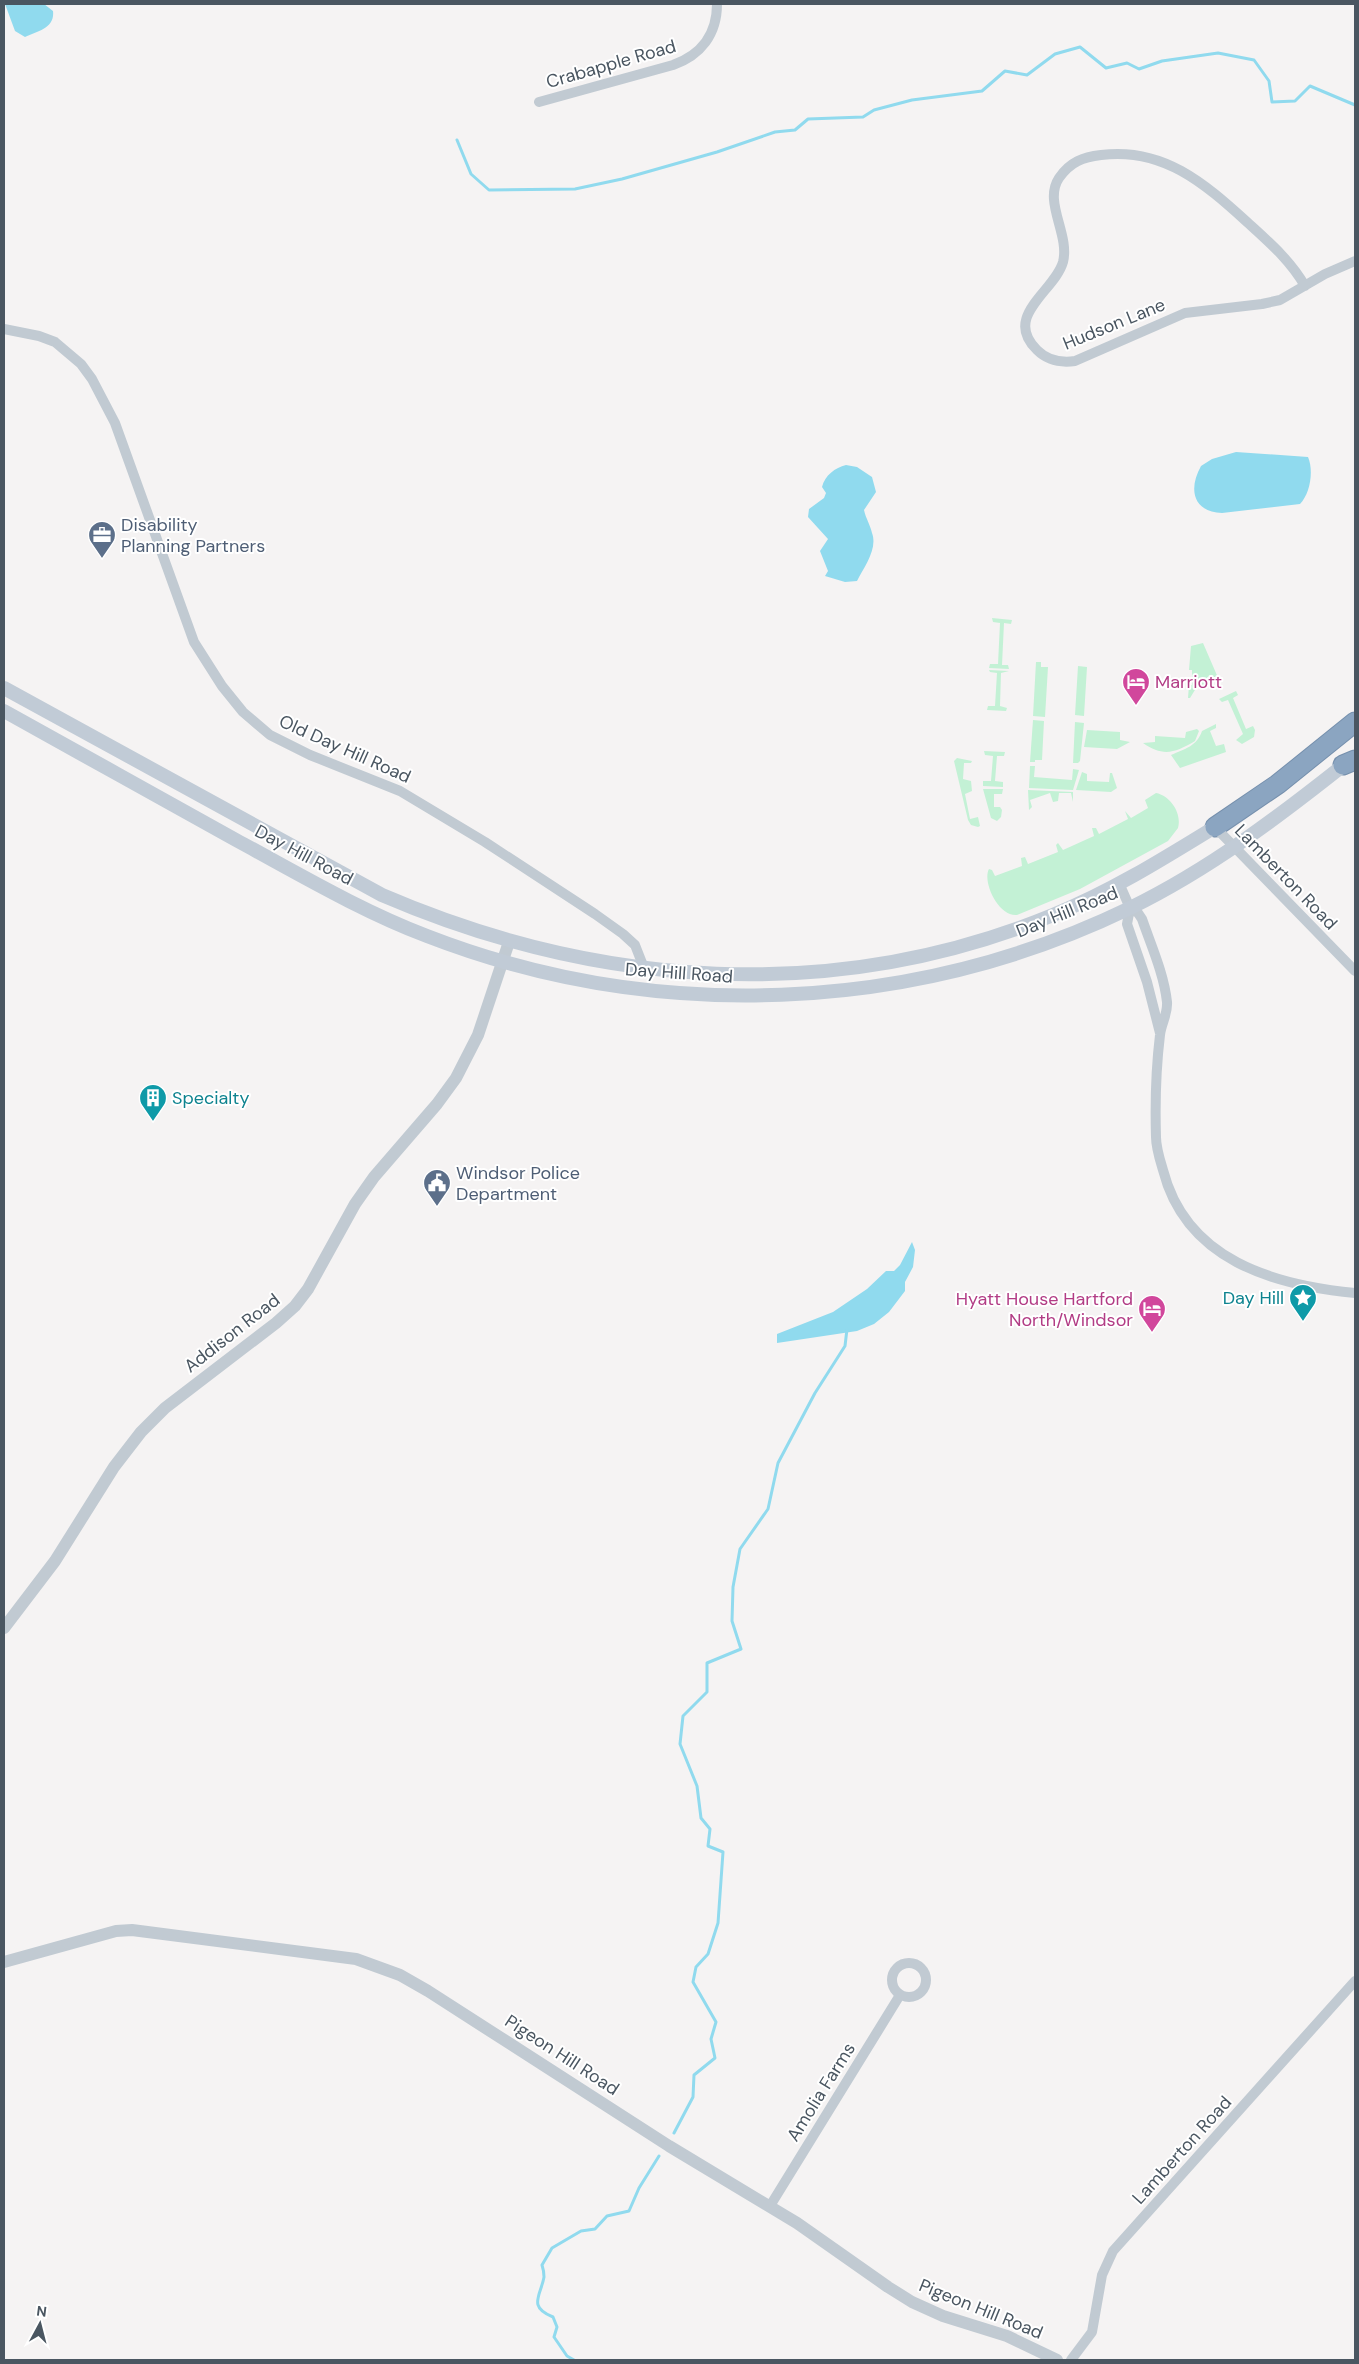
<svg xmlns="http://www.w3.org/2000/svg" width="1359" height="2364" font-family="'DM Sans',sans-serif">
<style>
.green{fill:#c3f1d5}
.water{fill:#90daee}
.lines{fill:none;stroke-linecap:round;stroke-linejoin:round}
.stream{stroke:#90daee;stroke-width:3}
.motorway-casing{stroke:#7690ad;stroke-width:21}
.minor{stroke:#c1cad2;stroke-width:10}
.tertiary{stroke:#c1cad2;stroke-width:12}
.secondary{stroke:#c1cbd6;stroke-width:14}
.motorway{stroke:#8ba5c1;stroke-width:19}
.labels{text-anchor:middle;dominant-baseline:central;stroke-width:4;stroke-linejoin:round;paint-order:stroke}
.street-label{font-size:18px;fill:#4a5661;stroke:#fff}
.service-label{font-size:18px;fill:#4e5e75;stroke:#fff;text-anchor:start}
.hotel-label{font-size:18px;fill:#b23c85;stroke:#fff;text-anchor:start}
.culture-label{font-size:18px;fill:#0d838f;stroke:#fff;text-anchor:start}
</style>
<rect width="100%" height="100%" fill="#f5f3f3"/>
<path class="green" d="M 992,618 L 1012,620 L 1011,624 L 1004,623 L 1002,665 L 1008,665 L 1009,669 L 989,668 L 990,664 L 998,664 L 1000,623 L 993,622 Z
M 1203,643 L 1219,680 L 1204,686 L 1198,685 L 1190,698 L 1188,698 L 1189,685 L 1192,685 L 1192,670 L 1189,670 L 1191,646 Z
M 1036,662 L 1041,662 L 1041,667 L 1048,667 L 1045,717 L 1033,716 Z
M 1078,666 L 1087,667 L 1084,716 L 1075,715 Z
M 989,670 L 1009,671 L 1001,673 L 1000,706 L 1007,708 L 1006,711 L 987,710 L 988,706 L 995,706 L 997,673 L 990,672 Z
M 1236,691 L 1238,695 L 1233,698 L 1246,729 L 1253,726 L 1255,730 L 1254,737 L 1242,744 L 1236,740 L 1243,734 L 1228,700 L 1222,702 L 1219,699 Z
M 1033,720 L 1044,721 L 1042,760 L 1035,760 L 1035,762 L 1030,762 Z
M 1075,722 L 1084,723 L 1080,761 L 1078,763 L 1073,763 Z
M 1216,724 L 1216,728 L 1210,731 L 1216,746 L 1224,744 L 1226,752 L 1180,768 L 1171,755 C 1185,749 1197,746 1202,731 Z
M 1197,729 L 1199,731 L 1195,741 C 1175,753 1163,757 1143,743 L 1155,742 L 1155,736 L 1185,738 L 1186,732 Z
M 1087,730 L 1120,732 L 1120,740 L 1130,742 L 1117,749 L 1084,747 Z
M 984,751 L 1005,752 L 1004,756 L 997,756 L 995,781 L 1003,782 L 1003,787 L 983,786 L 983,781 L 991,781 L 993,756 L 985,755 Z
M 957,758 L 972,761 L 971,763 L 964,763 L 963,779 L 971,781 L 972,791 L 965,794 L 970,819 L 978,817 L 980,826 L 978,827 L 971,825 L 968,820 L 954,761 Z
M 1030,766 L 1035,766 L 1034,777 L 1072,780 L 1073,769 L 1079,770 L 1073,790 L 1029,788 Z
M 1082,772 L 1087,774 L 1087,781 L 1109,782 L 1110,773 L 1112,773 L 1117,788 L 1111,792 L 1076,790 Z
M 983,789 L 1003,789 L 1002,794 L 994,794 L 994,807 L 1000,807 L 1002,810 L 1001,817 L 997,821 L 991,818 Z
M 1028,790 L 1073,792 L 1073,802 L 1071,793 L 1059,793 L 1058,801 L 1053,802 L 1050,793 L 1030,800 L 1032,807 L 1029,810 Z
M 1156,793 C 1171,796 1182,814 1178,828 L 1168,841 L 1080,889 L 1017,915 C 998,917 982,881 989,869 L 992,870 L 995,876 L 1022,866 L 1021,858 L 1025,857 L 1028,864 L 1058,852 L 1056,845 L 1058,843 L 1063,850 L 1094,836 L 1092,828 L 1096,828 L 1099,834 L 1128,819 L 1125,811 L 1131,818 L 1148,808 L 1145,800 Z"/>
<path class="water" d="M 5,4 L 44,4 L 53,11 C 55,28 38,31 25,37 L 15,31 Z
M 1236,452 L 1308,457 C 1314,471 1310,494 1300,504 L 1222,513 C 1193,512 1188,489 1201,466 L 1212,459 Z
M 846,465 L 857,467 L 872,477 L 876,492 L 864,510 C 866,519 870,524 872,533 C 878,549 864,567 857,581 L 845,582 L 825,576 L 828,571 L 820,551 L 828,539 L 808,517 L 809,509 L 824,498 L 826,493 L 822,487 C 825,475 835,468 846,465 Z
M 912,1242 L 915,1250 L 913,1267 L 905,1282 L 905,1291 L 889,1312 L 874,1324 L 857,1331 L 777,1343 L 777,1334 L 833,1312 L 867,1289 L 886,1271 L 894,1271 L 900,1265 Z"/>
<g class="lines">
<path class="stream" d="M 457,140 L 471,174 L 489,190 L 575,189 L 622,179 L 717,152 L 775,132 L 795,130 L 808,119 L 863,117 L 874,110 L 912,100 L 982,91 L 1005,71 L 1027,75 L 1055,54 L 1080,47 L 1106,68 L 1127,63 L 1139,69 L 1162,61 L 1218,53 L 1254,60 L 1269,81 L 1272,102 L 1295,101 L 1310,86 L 1355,105
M 674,2133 L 693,2097 L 694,2075 L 715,2058 L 711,2039 L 716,2022 L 693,1982 L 696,1967 L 708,1954 L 718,1923 L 723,1852 L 708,1846 L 710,1829 L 701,1818 L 697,1786 L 680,1744 L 683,1716 L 707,1692 L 707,1663 L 741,1649 L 732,1621 L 733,1587 L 740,1549 L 768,1509 L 778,1463 L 815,1393 L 845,1346 L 847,1329
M 574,2360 L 567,2356 L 554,2337 L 557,2327 L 553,2317 C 527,2307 541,2295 544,2277 C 544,2273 543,2268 542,2265 L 552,2248 L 581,2231 L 595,2229 L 607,2216 L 629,2211 L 639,2188 L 659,2156"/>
<defs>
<path id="motorway" d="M 1343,765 L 1355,760
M 1215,827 L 1278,784 L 1355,722"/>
</defs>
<use href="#motorway" class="motorway-casing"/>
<path class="minor" d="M 539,102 L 673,65 C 701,55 717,34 717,4
M 1305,286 C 1290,260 1269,242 1247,222 C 1204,183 1163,147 1101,155 C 1083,157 1070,162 1059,178 C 1043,202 1070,234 1063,262 C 1055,291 1002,316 1037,350 C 1048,361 1061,363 1075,361 L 1185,313 L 1262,304 L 1280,300 L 1325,274 L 1355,261
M 4,329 L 39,336 L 55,342 L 81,364 L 92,379 L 115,423 L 194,642 L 222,686 L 243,712 L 270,735 L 310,755 L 400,791 L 485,842 L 595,914 L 623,934 L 635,945 L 644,968
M 1215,827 L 1355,971
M 1119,883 L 1130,908 L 1138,913 L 1142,919 C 1151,945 1164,974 1167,1002 C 1168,1014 1161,1024 1160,1035 C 1156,1068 1155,1104 1156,1137 C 1156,1148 1160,1160 1163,1170 C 1186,1260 1273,1285 1355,1293
M 1130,908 L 1127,924 L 1147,982 L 1160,1033
M892 1980a17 17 0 1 1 34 0a17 17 0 1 1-34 0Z
M 770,2206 L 900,1995
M 1071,2360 L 1092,2332 L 1102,2275 L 1113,2251 L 1355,1981"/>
<path class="tertiary" d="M 4,1628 L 55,1561 L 114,1467 L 141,1432 L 165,1408 L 276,1323 L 295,1306 L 308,1289 L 355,1204 L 374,1177 L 437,1104 L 456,1078 L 478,1035 L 509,942
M 4,1962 L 116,1931 L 132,1930 L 356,1959 L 400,1975 L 428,1991 L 669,2146 L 797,2223 L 888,2287 L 912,2302 L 943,2316 L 1007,2336 L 1057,2360"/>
<path class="secondary" d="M 4,688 L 382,895 C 598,988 833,1005 1053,915 C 1110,892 1163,859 1215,827
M 4,711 C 81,754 159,797 236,840 C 299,874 361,911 427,936 C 654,1024 911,1014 1130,908 C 1210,869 1281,815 1350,760"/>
<use href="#motorway" class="motorway"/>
</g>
<defs>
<symbol id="office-pin" viewBox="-11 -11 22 30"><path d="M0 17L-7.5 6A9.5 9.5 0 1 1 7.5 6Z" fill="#5c6f8a" stroke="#fff"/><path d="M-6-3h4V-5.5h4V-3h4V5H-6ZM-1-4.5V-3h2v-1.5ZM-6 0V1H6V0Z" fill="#fff"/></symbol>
<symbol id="hotel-pin" viewBox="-11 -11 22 30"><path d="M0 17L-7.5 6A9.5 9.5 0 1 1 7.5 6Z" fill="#d1479c" stroke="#fff"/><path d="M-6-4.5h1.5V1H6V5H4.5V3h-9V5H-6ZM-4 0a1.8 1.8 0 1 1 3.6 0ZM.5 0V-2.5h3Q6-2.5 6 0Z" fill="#fff"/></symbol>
<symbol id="building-pin" viewBox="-11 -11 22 30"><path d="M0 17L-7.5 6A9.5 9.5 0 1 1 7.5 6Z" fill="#0f9aa8" stroke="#fff"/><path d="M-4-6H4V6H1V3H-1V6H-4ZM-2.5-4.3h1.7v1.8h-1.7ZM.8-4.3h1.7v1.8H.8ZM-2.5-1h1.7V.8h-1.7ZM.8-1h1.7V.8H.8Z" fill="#fff"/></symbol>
<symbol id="civic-pin" viewBox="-11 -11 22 30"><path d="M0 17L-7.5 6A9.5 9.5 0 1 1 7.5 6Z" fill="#5c6f8a" stroke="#fff"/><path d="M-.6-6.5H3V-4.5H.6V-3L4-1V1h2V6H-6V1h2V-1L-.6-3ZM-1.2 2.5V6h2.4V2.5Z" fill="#fff"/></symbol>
<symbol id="sight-pin" viewBox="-11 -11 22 30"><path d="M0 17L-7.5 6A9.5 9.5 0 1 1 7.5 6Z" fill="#0f9aa8" stroke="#fff"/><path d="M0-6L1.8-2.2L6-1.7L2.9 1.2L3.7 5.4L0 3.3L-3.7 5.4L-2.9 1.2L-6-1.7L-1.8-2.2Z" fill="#fff"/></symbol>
</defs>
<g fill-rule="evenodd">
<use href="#office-pin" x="86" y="519" width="32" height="43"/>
<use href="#hotel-pin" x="1120" y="666" width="32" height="43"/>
<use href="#building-pin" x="137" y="1082" width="32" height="43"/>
<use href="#civic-pin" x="421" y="1167" width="32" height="43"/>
<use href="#sight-pin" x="1287" y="1282" width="32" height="43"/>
<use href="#hotel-pin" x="1136" y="1293" width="32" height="43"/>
</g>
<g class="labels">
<g class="street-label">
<text transform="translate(611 64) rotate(-16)">Crabapple Road</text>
<text transform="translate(1114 324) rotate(-22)">Hudson Lane</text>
<text transform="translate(345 749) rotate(24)">Old Day Hill Road</text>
<text transform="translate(304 855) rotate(28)">Day Hill Road</text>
<text transform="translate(1286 877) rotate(46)">Lamberton Road</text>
<text transform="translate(1067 912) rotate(-22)">Day Hill Road</text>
<text transform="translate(679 973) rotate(4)">Day Hill Road</text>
<text transform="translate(232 1333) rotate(-38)">Addison Road</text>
<text transform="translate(562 2055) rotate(33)">Pigeon Hill Road</text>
<text transform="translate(821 2092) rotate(-58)">Amolia Farms</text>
<text transform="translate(1182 2150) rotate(-48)">Lamberton Road</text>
<text transform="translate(981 2309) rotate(22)">Pigeon Hill Road</text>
</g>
<g class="service-label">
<text x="121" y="525">Disability<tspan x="121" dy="21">Planning Partners</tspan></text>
<text x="456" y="1173">Windsor Police<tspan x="456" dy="21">Department</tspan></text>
</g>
<g class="hotel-label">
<text x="1155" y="682">Marriott</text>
<text x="1133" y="1299" text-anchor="end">Hyatt House Hartford<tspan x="1133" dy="21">North/Windsor</tspan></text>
</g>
<g class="culture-label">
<text x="172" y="1098">Specialty</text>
<text x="1284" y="1298" text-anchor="end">Day Hill</text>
</g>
</g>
<rect width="1359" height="2364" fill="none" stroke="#4a5661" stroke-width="10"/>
<g transform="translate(40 2324) rotate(7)" stroke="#ffffff" stroke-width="4" paint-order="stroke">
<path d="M0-4L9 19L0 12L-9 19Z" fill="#4a5661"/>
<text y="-8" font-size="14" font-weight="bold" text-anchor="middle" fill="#4a5661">N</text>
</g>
</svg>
